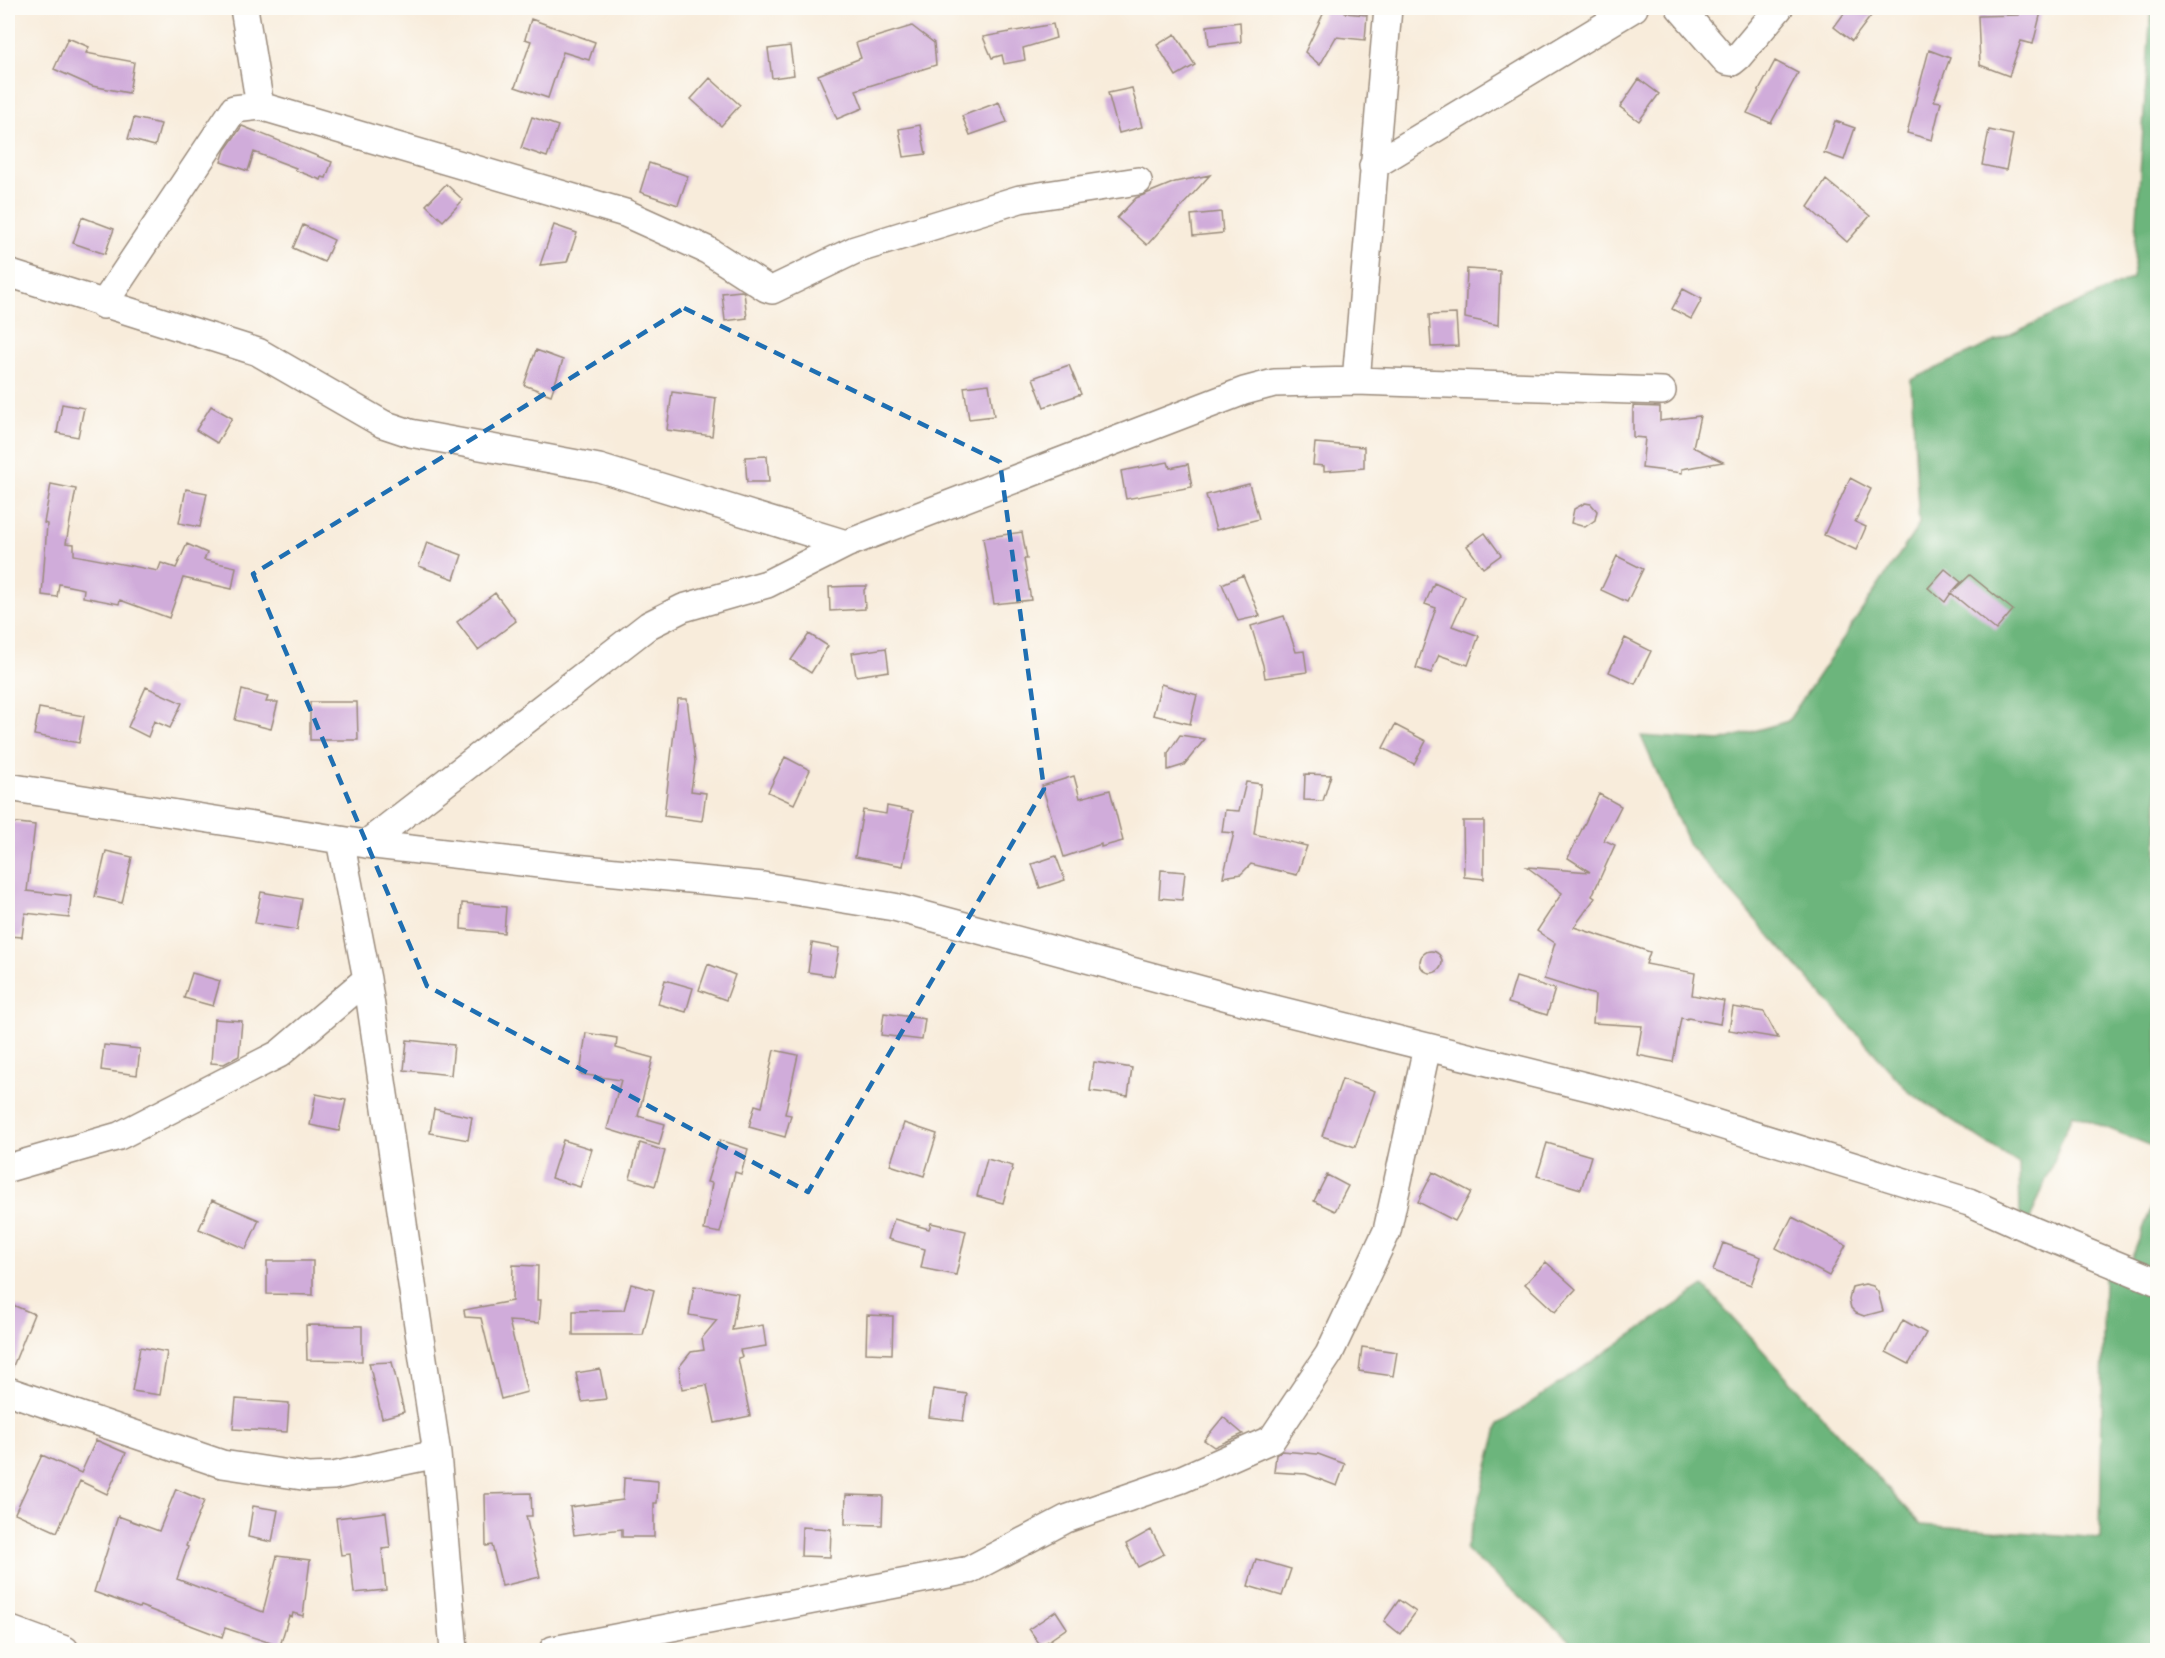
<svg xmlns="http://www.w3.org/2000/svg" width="2165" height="1658" font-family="Caveat,sans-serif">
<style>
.forest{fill:#6cb57b;stroke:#54704c;stroke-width:1.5}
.building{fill:#d0acda}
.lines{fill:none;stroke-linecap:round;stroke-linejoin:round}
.minor-casing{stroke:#9a8b7c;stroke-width:30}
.minor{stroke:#fff;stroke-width:27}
.marked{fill:none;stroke:#1f6fb2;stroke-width:4.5;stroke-dasharray:12 8;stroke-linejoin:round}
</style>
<rect width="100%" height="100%" fill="#fdfcf7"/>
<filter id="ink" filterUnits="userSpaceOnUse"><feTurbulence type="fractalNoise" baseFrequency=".0167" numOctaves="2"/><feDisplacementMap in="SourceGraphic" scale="12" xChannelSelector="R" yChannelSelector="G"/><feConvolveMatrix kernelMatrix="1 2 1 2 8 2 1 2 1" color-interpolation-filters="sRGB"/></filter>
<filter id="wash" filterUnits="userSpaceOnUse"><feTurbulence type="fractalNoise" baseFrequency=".008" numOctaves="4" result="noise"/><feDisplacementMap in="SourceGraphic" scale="24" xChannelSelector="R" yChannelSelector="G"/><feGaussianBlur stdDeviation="1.35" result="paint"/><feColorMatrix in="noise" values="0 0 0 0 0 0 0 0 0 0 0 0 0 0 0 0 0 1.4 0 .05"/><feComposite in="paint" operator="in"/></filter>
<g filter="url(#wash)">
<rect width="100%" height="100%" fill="#f8ecdb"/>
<path class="forest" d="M 2151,8 L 2157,8 L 2157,1148 L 2072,1114 L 2030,1220 L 2131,1260 L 2157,1193 L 2157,1650 L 1567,1650 L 1570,1640 L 1466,1550 L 1499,1424 L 1704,1286 L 1921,1525 L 2100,1538 L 2104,1272 L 2020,1218 L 2019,1164 L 1909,1092 L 1689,845 L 1641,736 L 1720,741 L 1788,721 L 1919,525 L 1911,380 L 2133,278 Z"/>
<g id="blocks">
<path class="building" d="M 1326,8 L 1345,8 L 1345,13 L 1367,15 L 1365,40 L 1336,37 L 1320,65 L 1305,52 Z
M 1848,8 L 1877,8 L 1852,41 L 1834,27 Z
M 2020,8 L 2041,12 L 2033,44 L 2021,41 L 2009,76 L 1980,65 L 1978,16 L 2019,15 Z
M 531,19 L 595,42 L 589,60 L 563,52 L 548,98 L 515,87 L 531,41 L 525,39 Z
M 1240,22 L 1241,42 L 1209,46 L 1207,26 Z
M 1053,24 L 1056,38 L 1023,48 L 1025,60 L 1004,64 L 1002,55 L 992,58 L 983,37 Z
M 912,26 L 934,43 L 936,65 L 856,90 L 863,108 L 837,119 L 818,75 L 861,58 L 856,43 Z
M 1175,34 L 1195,65 L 1176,76 L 1157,45 Z
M 68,38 L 89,47 L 86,53 L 134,62 L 129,93 L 92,86 L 54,69 Z
M 790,46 L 794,75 L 772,78 L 768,49 Z
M 1929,50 L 1950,58 L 1934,101 L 1941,102 L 1932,140 L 1907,133 Z
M 1775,61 L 1798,73 L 1771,123 L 1747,113 Z
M 710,78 L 740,105 L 721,126 L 691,99 Z
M 1639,79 L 1659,94 L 1639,121 L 1620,107 Z
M 1132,88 L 1142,127 L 1119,133 L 1108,93 Z
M 999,102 L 1007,122 L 970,135 L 962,116 Z
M 532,117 L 558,126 L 547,157 L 521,148 Z
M 134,118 L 161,124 L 155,146 L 128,139 Z
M 1835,121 L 1855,128 L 1844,160 L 1824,153 Z
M 920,125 L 926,154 L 904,157 L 899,129 Z
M 242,126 L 332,162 L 326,178 L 322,177 L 321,180 L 295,170 L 296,168 L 254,152 L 248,171 L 221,162 L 225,150 Z
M 1989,130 L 2013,135 L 2006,170 L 1982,165 Z
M 649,163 L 688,176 L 678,205 L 640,192 Z
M 1210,175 L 1147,245 L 1117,218 L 1136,198 L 1175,182 Z
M 1826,180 L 1870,216 L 1847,242 L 1808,207 Z
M 446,184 L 463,200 L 443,221 L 426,205 Z
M 1221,212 L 1223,233 L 1193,236 L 1191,215 Z
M 82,217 L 114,229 L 105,254 L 73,243 Z
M 303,225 L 334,240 L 324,262 L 293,248 Z
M 554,225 L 577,233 L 567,262 L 540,265 Z
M 1467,269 L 1500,271 L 1498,325 L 1465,318 Z
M 1683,289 L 1702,299 L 1691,319 L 1672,309 Z
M 741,291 L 744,292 L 747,318 L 725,321 L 722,293 Z
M 1456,314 L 1458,346 L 1431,347 L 1429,315 Z
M 536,350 L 563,360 L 551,395 L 524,385 Z
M 1069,365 L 1081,394 L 1044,407 L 1033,378 Z
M 989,384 L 994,416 L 969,419 L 964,387 Z
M 672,392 L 716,398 L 712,436 L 667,430 Z
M 62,404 L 84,408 L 78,437 L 57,433 Z
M 211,406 L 232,418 L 217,443 L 196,430 Z
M 1633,406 L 1660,407 L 1660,421 L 1700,416 L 1693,447 L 1723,462 L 1682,469 L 1682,473 L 1642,468 L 1645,438 L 1633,437 Z
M 1315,443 L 1364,447 L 1364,468 L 1324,471 L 1324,466 L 1313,465 Z
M 767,456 L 769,482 L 747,482 L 745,457 Z
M 1168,462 L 1170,468 L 1188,464 L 1192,487 L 1126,499 L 1121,471 Z
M 1850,478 L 1871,489 L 1855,522 L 1866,527 L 1856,550 L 1824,535 Z
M 51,484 L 76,489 L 66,543 L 74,544 L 74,555 L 158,571 L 161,563 L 176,568 L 187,544 L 207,553 L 204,560 L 236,567 L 232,589 L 183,578 L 169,618 L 120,600 L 119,604 L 83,597 L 84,589 L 59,584 L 57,597 L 42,595 L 47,524 L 44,523 Z
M 1249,484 L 1259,519 L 1216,530 L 1206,495 Z
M 186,489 L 207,493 L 200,527 L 179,523 Z
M 1585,503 L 1591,504 L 1597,511 L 1595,520 L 1585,527 L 1571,523 L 1574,509 Z
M 1022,532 L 1027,559 L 1024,559 L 1031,600 L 994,604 L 983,538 Z
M 1485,533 L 1501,555 L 1483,568 L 1467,546 Z
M 427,542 L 462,555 L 454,579 L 419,566 Z
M 1617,556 L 1643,569 L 1627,602 L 1601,590 Z
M 1945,569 L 1961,582 L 1952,592 L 1970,575 L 2013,610 L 1996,630 L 1951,593 L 1945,602 L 1928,588 Z
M 1243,575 L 1260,616 L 1238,621 L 1222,584 Z
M 1434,583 L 1465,597 L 1452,626 L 1479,636 L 1468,665 L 1439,655 L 1431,673 L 1416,668 L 1436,608 L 1425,604 Z
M 857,586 L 867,586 L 864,590 L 865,609 L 830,611 L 829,587 Z
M 495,593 L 516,621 L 478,650 L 457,622 Z
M 1284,616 L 1296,652 L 1304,651 L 1307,672 L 1265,678 L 1263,665 L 1251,626 Z
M 809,634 L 828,646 L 811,673 L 791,660 Z
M 1625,638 L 1651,651 L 1635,684 L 1609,672 Z
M 886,648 L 889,671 L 856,676 L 852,653 Z
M 1161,684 L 1197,695 L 1190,724 L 1153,715 Z
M 146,687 L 182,703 L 170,728 L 154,721 L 148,737 L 128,727 Z
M 242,690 L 268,697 L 266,702 L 278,702 L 271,729 L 235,720 Z
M 678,699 L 687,699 L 695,762 L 691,791 L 706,793 L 702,821 L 664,816 Z
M 310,702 L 357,702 L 358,740 L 310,740 Z
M 39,708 L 84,716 L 79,743 L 34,735 Z
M 1395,725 L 1426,741 L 1414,764 L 1383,748 Z
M 1180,735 L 1205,739 L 1184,765 L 1168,770 L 1168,753 Z
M 785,757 L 810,770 L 794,804 L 768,792 Z
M 1305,774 L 1331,775 L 1323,801 L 1304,800 Z
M 1074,776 L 1080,798 L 1110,790 L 1123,841 L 1101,847 L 1101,844 L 1064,857 L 1042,786 Z
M 1246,782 L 1261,784 L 1254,834 L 1307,846 L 1297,875 L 1251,864 L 1241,874 L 1223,877 L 1234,833 L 1222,832 L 1225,810 L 1239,811 Z
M 1599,794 L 1621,806 L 1604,840 L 1615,845 L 1592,896 L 1595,898 L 1574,927 L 1650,952 L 1646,964 L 1695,973 L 1692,995 L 1724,1001 L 1720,1024 L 1688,1018 L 1687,1019 L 1681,1018 L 1673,1062 L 1637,1055 L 1642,1026 L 1593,1023 L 1595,995 L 1544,979 L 1555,943 L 1537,931 L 1562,893 L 1527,867 L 1590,872 L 1568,858 Z
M 887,806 L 913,811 L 903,866 L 855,857 L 863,810 L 886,814 Z
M 1463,821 L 1484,821 L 1484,879 L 1464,877 Z
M 10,822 L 35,825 L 27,891 L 71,896 L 69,918 L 25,913 L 22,937 L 8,936 L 8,846 Z
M 106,851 L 132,857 L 122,903 L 95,897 Z
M 1056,856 L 1065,880 L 1040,888 L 1032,864 Z
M 1161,870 L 1185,872 L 1182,900 L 1159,898 Z
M 261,892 L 302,899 L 297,930 L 255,923 Z
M 462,903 L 506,907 L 504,933 L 461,929 Z
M 812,943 L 839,948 L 834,976 L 808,972 Z
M1420 962a11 11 0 1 1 22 0a11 11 0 1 1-22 0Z
M 708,964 L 735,975 L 726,1000 L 699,990 Z
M 192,973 L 220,981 L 213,1006 L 184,998 Z
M 1516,977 L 1555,989 L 1547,1015 L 1508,1003 Z
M 665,980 L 693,988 L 686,1012 L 658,1004 Z
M 1733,1007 L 1764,1012 L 1778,1038 L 1729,1030 Z
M 884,1013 L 925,1019 L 922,1040 L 881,1035 Z
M 214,1019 L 242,1021 L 239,1056 L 224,1064 L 211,1063 Z
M 586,1033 L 617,1038 L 616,1048 L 653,1058 L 638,1116 L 665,1124 L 659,1145 L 607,1129 L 621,1080 L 580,1074 Z
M 407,1040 L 454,1045 L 451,1075 L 404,1070 Z
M 104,1045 L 140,1049 L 137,1075 L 101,1070 Z
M 774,1050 L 798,1055 L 785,1114 L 791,1115 L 785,1137 L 749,1127 L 755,1105 L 762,1107 Z
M 1094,1062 L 1132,1068 L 1128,1096 L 1090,1091 Z
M 1342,1079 L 1375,1091 L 1355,1147 L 1322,1136 Z
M 316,1094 L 346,1100 L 339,1131 L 310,1125 Z
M 434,1109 L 472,1117 L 468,1140 L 430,1133 Z
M 904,1123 L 937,1134 L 924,1176 L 890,1165 Z
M 563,1140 L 592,1149 L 580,1187 L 551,1178 Z
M 720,1140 L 748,1149 L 741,1174 L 735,1172 L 720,1233 L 704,1230 L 712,1183 L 707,1182 Z
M 640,1143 L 665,1151 L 655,1186 L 630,1178 Z
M 1547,1143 L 1591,1156 L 1581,1189 L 1537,1176 Z
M 987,1159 L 1013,1166 L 1003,1203 L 977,1196 Z
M 1433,1172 L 1471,1192 L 1455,1221 L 1418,1202 Z
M 1327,1175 L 1348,1186 L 1335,1211 L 1314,1201 Z
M 212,1200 L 259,1220 L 246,1249 L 199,1229 Z
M 1792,1217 L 1846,1245 L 1829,1276 L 1776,1248 Z
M 894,1219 L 929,1229 L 931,1223 L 966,1231 L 956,1275 L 921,1268 L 925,1249 L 888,1239 Z
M 1723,1243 L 1761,1257 L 1751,1285 L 1713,1271 Z
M 267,1261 L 313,1261 L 313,1295 L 267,1294 Z
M 1546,1262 L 1576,1289 L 1555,1312 L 1525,1284 Z
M 513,1265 L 538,1266 L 537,1300 L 541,1300 L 539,1323 L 509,1321 L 527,1392 L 501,1399 L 481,1318 L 465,1317 L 464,1310 L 512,1301 Z
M 631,1284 L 654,1290 L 643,1335 L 573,1335 L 573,1311 L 624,1310 Z
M 1865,1284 L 1873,1286 L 1878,1292 L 1883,1311 L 1864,1316 L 1856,1313 L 1851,1308 L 1849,1300 L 1852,1287 Z
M 694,1286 L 738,1293 L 732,1330 L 763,1325 L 766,1346 L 740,1350 L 742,1357 L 738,1358 L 750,1416 L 715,1423 L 707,1385 L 682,1389 L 679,1367 L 691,1352 L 704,1350 L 702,1338 L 717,1320 L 689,1315 Z
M 8,1303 L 34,1314 L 9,1376 L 8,1376 Z
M 867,1315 L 893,1316 L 892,1354 L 866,1353 Z
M 1903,1320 L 1926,1333 L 1909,1364 L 1886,1352 Z
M 306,1325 L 362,1326 L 362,1361 L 307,1360 Z
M 140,1347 L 167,1352 L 160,1395 L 132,1391 Z
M 1362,1347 L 1397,1352 L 1393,1376 L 1359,1371 Z
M 392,1362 L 404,1412 L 382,1418 L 369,1363 Z
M 600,1369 L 606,1399 L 582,1402 L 576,1373 Z
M 933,1389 L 967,1394 L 963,1421 L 929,1417 Z
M 236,1399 L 289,1403 L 287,1432 L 233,1429 Z
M 1223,1417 L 1243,1434 L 1214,1447 L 1204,1440 Z
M 96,1440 L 126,1453 L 107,1494 L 80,1481 L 57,1532 L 15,1513 L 42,1455 L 81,1473 Z
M 1281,1451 L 1318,1454 L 1345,1464 L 1337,1486 L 1306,1474 L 1274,1472 L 1276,1455 Z
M 624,1478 L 658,1481 L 657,1503 L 654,1503 L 654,1537 L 622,1537 L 622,1529 L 574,1535 L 570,1507 L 623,1500 Z
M 176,1489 L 204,1501 L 186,1546 L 188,1547 L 177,1579 L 263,1612 L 277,1556 L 310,1560 L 303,1616 L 293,1613 L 292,1617 L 289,1616 L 280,1646 L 225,1628 L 222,1637 L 140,1606 L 139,1608 L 94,1592 L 118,1516 L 159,1531 Z
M 531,1493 L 532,1516 L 526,1516 L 540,1577 L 502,1586 L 492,1545 L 486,1546 L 485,1494 Z
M 846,1495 L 883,1496 L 882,1525 L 845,1524 Z
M 253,1506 L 278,1510 L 272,1542 L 248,1537 Z
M 386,1512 L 390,1548 L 382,1549 L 386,1590 L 354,1593 L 350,1554 L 341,1555 L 336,1518 Z
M 802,1527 L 831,1529 L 830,1557 L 801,1556 Z
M 1151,1530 L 1164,1554 L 1138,1567 L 1126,1544 Z
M 1256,1559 L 1291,1569 L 1282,1596 L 1248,1586 Z
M 1399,1600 L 1416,1612 L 1400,1634 L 1384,1621 Z
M 1056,1611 L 1067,1628 L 1041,1646 L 1029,1629 Z"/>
</g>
</g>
<g filter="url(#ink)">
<use href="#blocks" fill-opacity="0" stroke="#9a8b7c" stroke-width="1.5"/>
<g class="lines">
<defs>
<path id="minor" d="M 244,8 L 260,106
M 1680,8 L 1726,61 L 1732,62 L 1738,57 L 1779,8
M 1373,166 L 1634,8
M 8,273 L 258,352 L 383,424 L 410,433 L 599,468 L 846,544
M 103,305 L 234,109 L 260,106 L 625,213 L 707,250 L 766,288 L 772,290 L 855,250 L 1020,199 L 1138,181
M 1356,381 L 1388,8
M 8,787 L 366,844 L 574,868 L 763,886 L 894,907 L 1250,1003 L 1637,1099 L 1969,1202 L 2036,1232 L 2158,1282
M 340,840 L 367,979 L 437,1454 L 454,1650
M 366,844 L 649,625 L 683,608 L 767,584 L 846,544 L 1244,391 L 1274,383 L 1356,381 L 1662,391
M 8,1168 L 119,1136 L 263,1062 L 279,1054 L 367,979
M 8,1391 L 222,1464 L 309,1477 L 333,1476 L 437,1454
M 8,1629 L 65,1650
M 553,1650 L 969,1570 L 1066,1519 L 1182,1479 L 1272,1439 L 1329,1354 L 1387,1231 L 1427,1047"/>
</defs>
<use href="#minor" class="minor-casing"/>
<use href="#minor" class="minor"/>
</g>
</g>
<path class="marked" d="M 684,308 L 1000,462 L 1044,789 L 808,1192 L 427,986 L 253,574 Z"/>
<rect width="2165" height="1658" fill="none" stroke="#fdfcf7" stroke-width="30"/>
</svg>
